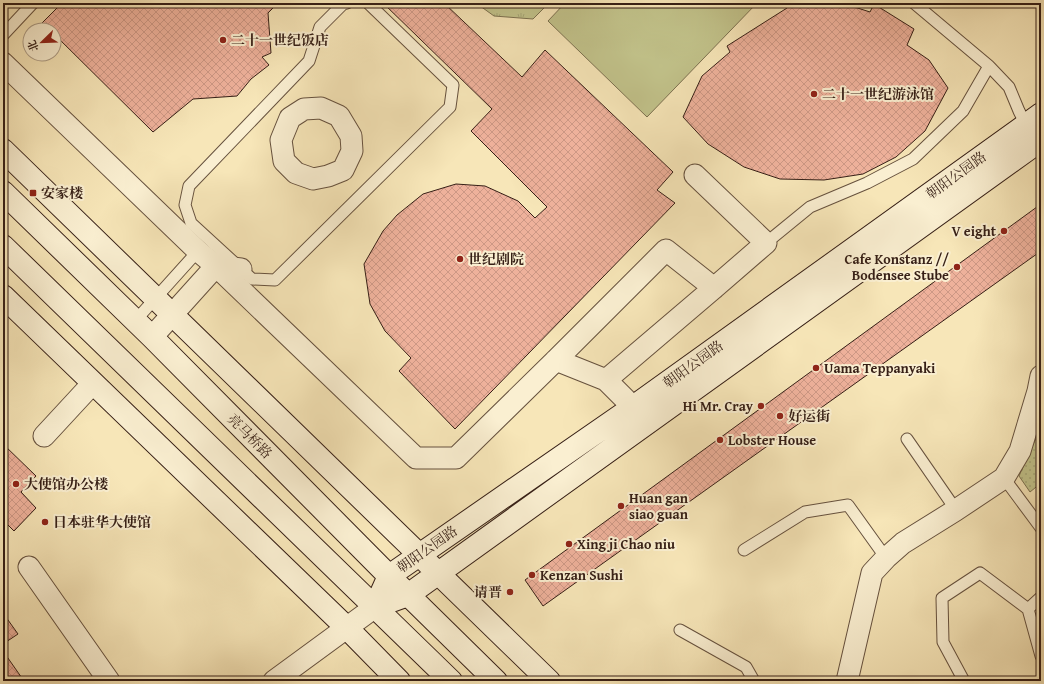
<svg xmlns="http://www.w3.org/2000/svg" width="1044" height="684" font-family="'Gentium Book Plus','Noto Serif SC',serif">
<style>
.grass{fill:url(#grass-tufts);stroke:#7c7150}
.park{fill:url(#park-dots);stroke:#7c7150}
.pitch{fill:#c2c38b;stroke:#7c7150}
.building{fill:url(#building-cross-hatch);stroke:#361f16}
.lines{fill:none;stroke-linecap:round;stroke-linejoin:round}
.lane-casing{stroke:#66513e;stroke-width:13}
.street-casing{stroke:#66513e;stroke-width:23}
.secondary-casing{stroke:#361f16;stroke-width:24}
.lane{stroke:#faefd1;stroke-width:11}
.street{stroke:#faefd1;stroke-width:21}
.secondary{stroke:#faefd1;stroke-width:22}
.poi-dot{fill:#8f2418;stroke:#faefd1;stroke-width:1.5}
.labels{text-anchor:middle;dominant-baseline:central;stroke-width:4;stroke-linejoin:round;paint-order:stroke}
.poi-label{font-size:14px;font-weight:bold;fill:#361f16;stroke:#faefd1;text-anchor:start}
.street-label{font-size:14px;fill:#361f16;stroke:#faefd1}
</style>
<defs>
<pattern id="grass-tufts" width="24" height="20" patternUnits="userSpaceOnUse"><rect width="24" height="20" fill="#c2c38b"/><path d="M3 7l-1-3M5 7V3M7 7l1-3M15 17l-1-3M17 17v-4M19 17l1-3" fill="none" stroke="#a7a777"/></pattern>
<pattern id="park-dots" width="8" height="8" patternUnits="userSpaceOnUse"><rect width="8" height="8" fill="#c2c38b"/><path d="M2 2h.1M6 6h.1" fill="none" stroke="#a7a777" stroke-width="1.8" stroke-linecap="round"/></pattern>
<pattern id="building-cross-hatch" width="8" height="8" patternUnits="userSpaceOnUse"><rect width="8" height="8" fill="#eeb19b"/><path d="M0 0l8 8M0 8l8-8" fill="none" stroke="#cd9885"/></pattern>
</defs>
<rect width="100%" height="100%" fill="#f7e6b8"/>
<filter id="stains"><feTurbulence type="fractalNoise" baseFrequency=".005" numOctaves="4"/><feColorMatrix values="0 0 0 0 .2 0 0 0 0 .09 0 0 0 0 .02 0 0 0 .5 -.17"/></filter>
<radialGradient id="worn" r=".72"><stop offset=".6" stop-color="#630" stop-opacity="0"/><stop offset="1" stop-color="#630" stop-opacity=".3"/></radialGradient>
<path class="grass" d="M 476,3 L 549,3 L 533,19 L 494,16 Z"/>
<path class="park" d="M 1041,427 L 1041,483 L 1030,492 L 1019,476 Z"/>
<path class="pitch" d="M 565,3 L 757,3 L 647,117 L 548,21 Z"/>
<path class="building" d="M 62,3 L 278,3 L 268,13 L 271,53 L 262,57 L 269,65 L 251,79 L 237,96 L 193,99 L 153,132 L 54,34 L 54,30 L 49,30 L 42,23 Z
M 383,3 L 444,3 L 522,77 L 545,50 L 673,172 L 657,190 L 675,203 L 455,429 L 399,371 L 411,358 L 385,331 L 370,304 L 364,264 L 383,231 L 397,215 L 423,194 L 456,184 L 485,186 L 518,201 L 535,218 L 547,207 L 471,131 L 492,109 Z
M 785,3 L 798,3 L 826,6 L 826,3 L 842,3 L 870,12 L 874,4 L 914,29 L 907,45 L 929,60 L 948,88 L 925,131 L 896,157 L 863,174 L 824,180 L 780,179 L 744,167 L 708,144 L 683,117 L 702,76 L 730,52 L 727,46 L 787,8 Z
M 1041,204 L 1041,251 L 543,606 L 525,580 Z
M 3,444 L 36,476 L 21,492 L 36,508 L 14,531 L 3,520 Z
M 3,613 L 18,634 L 3,644 Z
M 3,651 L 24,681 L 3,681 Z"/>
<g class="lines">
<defs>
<path id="lane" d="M 347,3 L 343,4 L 320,27 L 309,61 L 189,186 L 185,205 L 191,223 L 252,279 L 275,280 L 450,107 L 453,85 L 368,3
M 3,35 L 33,3
M 989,66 L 1009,87 L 1019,111 L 1026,125
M 766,243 L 810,207 L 867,183 L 913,159 L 963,111 L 989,66 L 914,3
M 135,321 L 198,251 L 198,248
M 907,439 L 956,510
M 1004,478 L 1041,528
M 744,550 L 805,512 L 848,505 L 886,558
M 1041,597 L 1028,609 L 1041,656
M 680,630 L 746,667 L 754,681
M 964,681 L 943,642 L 942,598 L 980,573 L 1028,609"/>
<path id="street" d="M 3,63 L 198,251 L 216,266 L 416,458 L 456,458 L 556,360 L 666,250 L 714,288
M 321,108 L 339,116 L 351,136 L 352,151 L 343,170 L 328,176 L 313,179 L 296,173 L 284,161 L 281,140 L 290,118 L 304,109 Z
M 152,337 L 216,266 L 241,269
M 556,360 L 606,380 L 714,288 L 766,243 L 695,175
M 606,380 L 633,407
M 44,436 L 93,383
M 29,567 L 109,681
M 274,681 L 375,607
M 847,681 L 872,573 L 886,558 L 903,543 L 956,510 L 1004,478 L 1020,451 L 1038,391 L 1041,376"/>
<path id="secondary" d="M 3,150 L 549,681
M 3,192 L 152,337 L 389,576 L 496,681
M 3,246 L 451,681
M 3,296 L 347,628 L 399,681
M 375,607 L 389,576 L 633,407 L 1041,114
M 375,607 L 408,595 L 1041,140"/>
</defs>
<use href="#lane" class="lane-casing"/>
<use href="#street" class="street-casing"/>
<use href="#secondary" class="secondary-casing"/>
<use href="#lane" class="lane"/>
<use href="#street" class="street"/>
<use href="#secondary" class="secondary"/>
</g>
<g class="poi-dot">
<circle cx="223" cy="40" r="4"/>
<circle cx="814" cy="94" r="4"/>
<rect x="29" y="189" width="8" height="8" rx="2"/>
<circle cx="1004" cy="231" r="4"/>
<circle cx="460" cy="259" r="4"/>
<circle cx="957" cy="267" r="4"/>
<circle cx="816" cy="368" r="4"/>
<circle cx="761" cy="406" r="4"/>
<circle cx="780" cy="416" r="4"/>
<circle cx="720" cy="440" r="4"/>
<circle cx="16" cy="484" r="4"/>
<circle cx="621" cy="506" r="4"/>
<circle cx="45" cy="522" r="4"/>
<circle cx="569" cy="544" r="4"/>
<circle cx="532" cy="575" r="4"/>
<circle cx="510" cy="592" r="4"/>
</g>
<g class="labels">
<g class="poi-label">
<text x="231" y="40">二十一世纪饭店</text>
<text x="822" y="94">二十一世纪游泳馆</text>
<text x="41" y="193">安家楼</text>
<text x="996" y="231" text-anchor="end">V eight</text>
<text x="468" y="259">世纪剧院</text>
<text x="949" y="259" text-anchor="end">Cafe Konstanz //<tspan x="949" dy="16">Bodensee Stube</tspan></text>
<text x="824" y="368">Uama Teppanyaki</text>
<text x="753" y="406" text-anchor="end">Hi Mr. Cray</text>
<text x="788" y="416">好运街</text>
<text x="728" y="440">Lobster House</text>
<text x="24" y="484">大使馆办公楼</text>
<text x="629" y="498">Huan gan<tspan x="629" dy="16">siao guan</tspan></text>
<text x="53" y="522">日本驻华大使馆</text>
<text x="577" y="544">Xing ji Chao niu</text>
<text x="540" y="575">Kenzan Sushi</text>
<text x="502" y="592" text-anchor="end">请晋</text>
</g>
<g class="street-label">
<text transform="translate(956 175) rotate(-36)">朝阳公园路</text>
<text transform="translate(693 364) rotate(-36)">朝阳公园路</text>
<text transform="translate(250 436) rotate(45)">亮马桥路</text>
<text transform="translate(427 549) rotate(-35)">朝阳公园路</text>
</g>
</g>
<rect width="1044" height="684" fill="none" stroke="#f7e6b8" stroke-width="16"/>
<rect x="4" y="4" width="1036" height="676" fill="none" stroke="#361f16" stroke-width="2"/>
<rect x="8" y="8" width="1028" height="668" fill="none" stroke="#361f16"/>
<g transform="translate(42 42) rotate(247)"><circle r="19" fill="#faefd1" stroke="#ac9c86"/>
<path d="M0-3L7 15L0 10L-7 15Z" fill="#8f2418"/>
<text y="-6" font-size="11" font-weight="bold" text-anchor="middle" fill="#361f16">北</text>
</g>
<rect width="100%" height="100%" filter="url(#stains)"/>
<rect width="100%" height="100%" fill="url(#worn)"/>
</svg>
